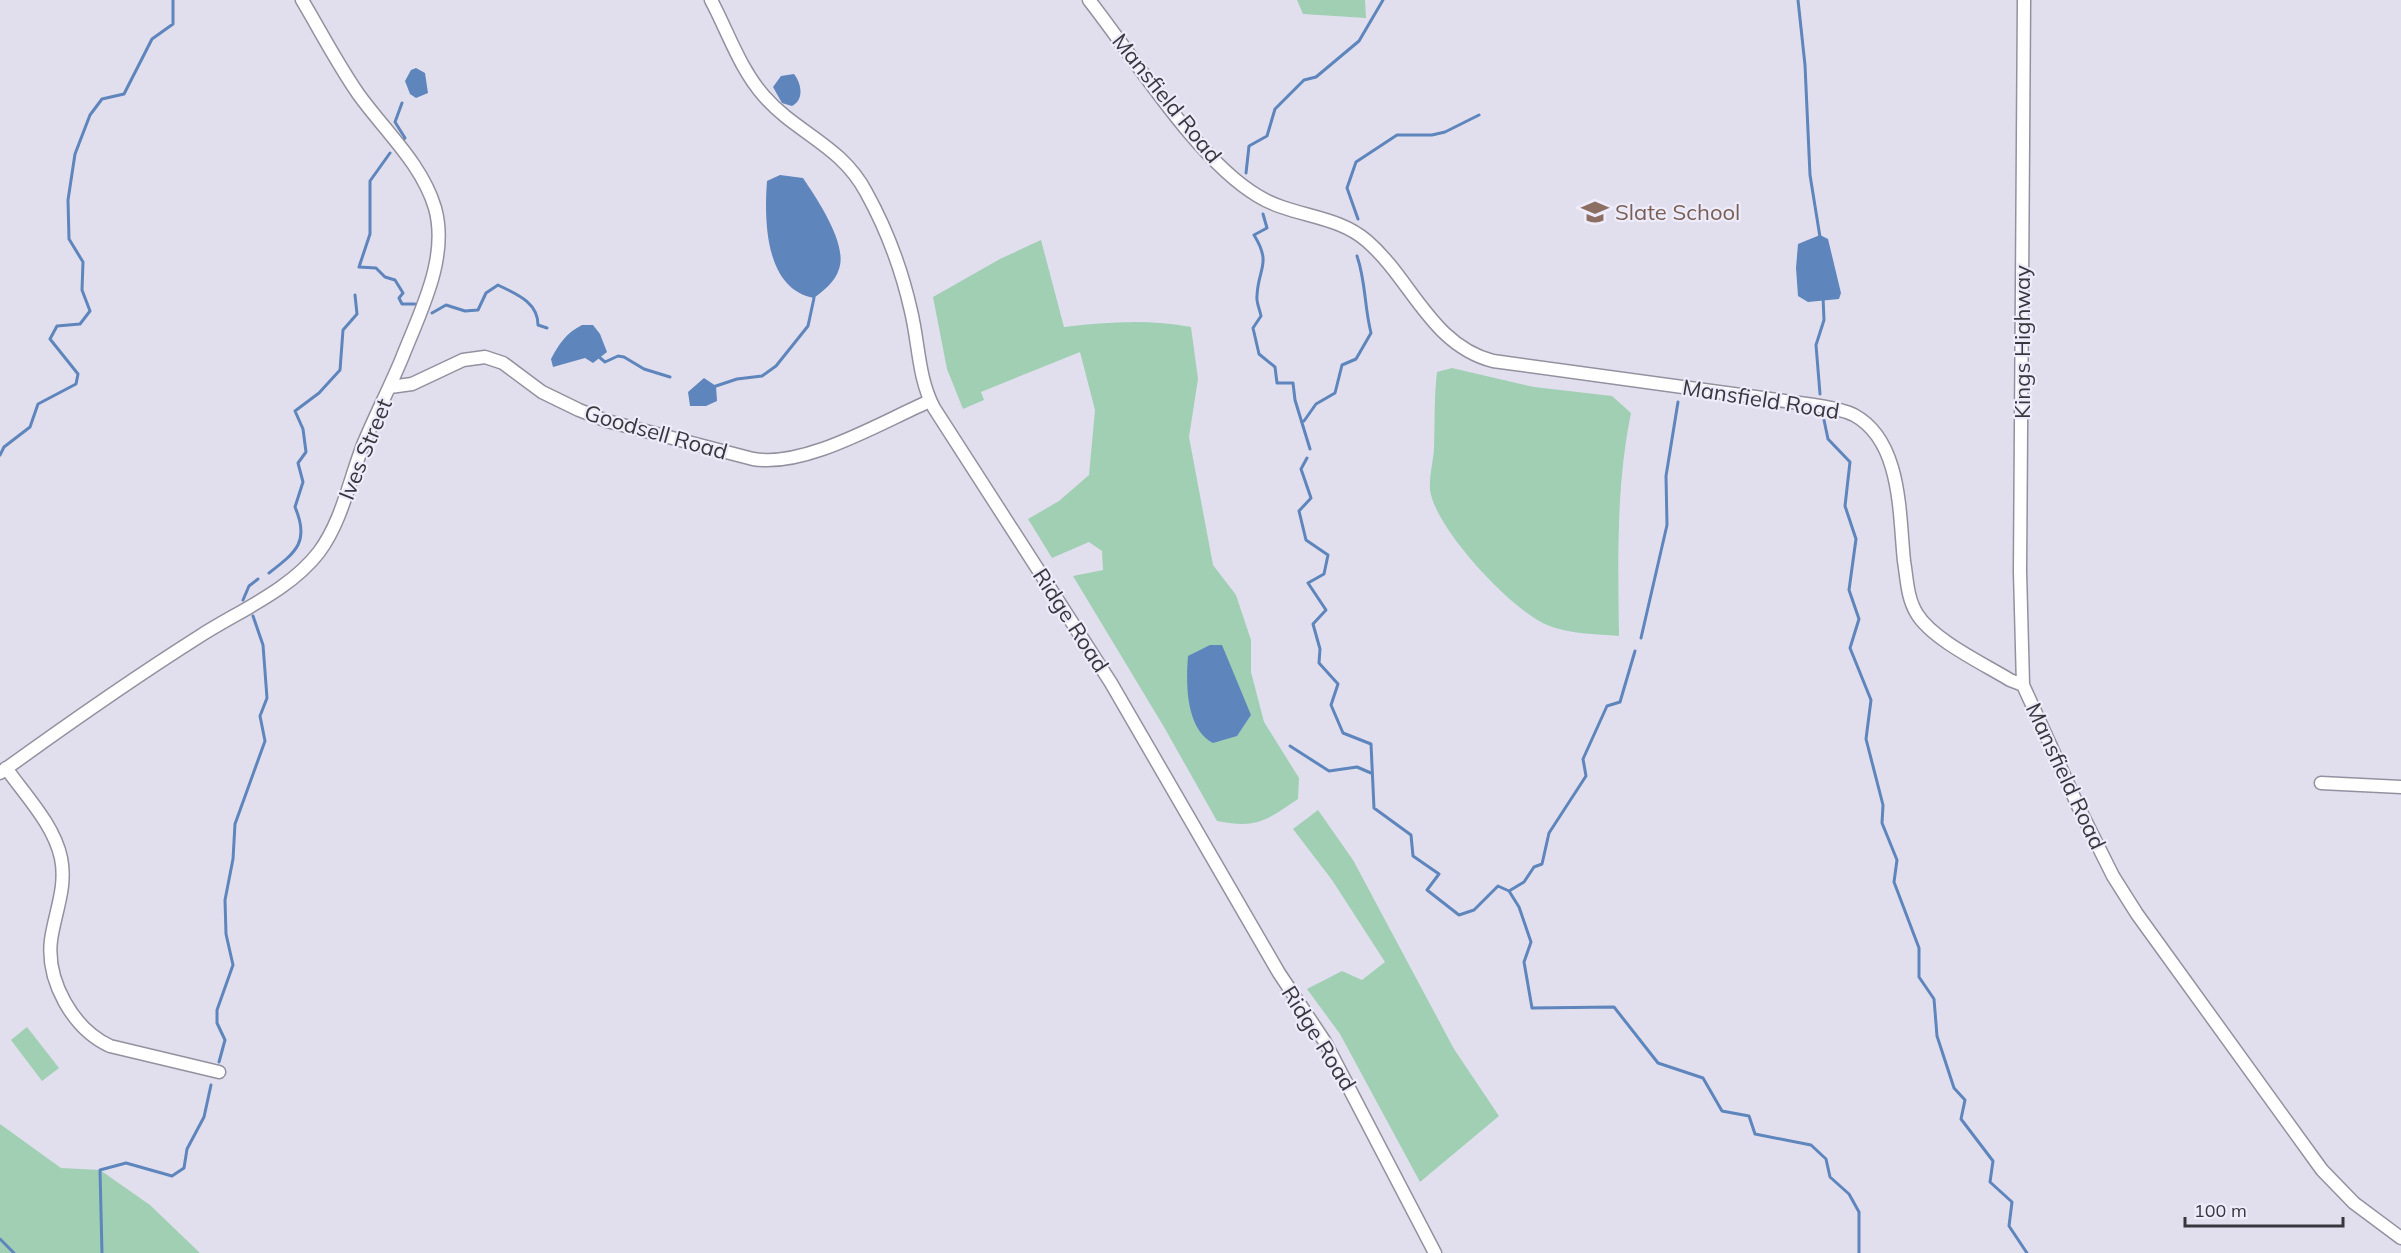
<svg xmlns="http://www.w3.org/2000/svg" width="2401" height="1253" font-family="Mulish,sans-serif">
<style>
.green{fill:#a0cfb4}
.water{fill:#5e85bc}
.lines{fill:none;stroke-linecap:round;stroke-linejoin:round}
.stream{stroke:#5e85bc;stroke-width:3}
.minor-casing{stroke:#93919f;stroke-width:15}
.minor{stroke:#fff;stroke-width:12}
.labels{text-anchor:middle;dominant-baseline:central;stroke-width:4.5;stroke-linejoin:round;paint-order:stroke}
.street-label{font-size:22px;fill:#38373d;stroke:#eeecfb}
.education-label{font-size:22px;fill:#785e54;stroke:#eeecfb;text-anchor:start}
</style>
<rect width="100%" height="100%" fill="#e1dfee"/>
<path class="green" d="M 1297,0 L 1365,0 L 1366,18 L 1303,14 Z
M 1041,240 L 1064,327 C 1106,322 1150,319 1191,327 L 1198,379 L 1189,437 L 1213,565 L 1236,595 L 1251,640 L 1251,672 L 1264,722 L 1299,778 L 1298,799 C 1265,821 1257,829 1217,821 L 1164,727 L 1073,576 L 1103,570 L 1102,551 L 1089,542 L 1052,558 L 1028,519 L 1059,501 L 1089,475 L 1095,410 L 1080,352 L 981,392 L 984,400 L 963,409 L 947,369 L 933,297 L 1000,259 Z
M 1452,368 L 1534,387 L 1612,396 L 1631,413 C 1616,486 1618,561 1619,636 C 1596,634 1569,634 1547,625 C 1511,610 1435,528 1430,490 C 1429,477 1433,462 1434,449 C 1435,423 1434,397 1437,372 Z
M 1318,810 L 1353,860 L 1454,1049 L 1499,1116 L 1420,1182 L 1340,1034 L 1307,989 L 1342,971 L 1362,980 L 1385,962 L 1332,880 L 1293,829 Z
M 27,1027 L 59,1068 L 42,1081 L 11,1040 Z
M 0,1124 L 61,1168 L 100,1170 L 150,1205 L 200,1253 L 0,1253 Z"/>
<path class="water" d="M 416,68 L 425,73 L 428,93 L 416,98 L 410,94 L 405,81 L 411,70 Z
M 794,74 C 802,84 804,100 792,106 L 782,103 L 773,87 L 781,76 Z
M 780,175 L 803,178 C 817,199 848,244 839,269 C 835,282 824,290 814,298 C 765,289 764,221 767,181 Z
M 1820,235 L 1828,239 L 1841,293 L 1839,299 L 1808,302 L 1798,296 L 1796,268 L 1798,244 Z
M 582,325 L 593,325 L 600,334 L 607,352 L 593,363 L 585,358 L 553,367 L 551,359 C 559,344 566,333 582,325 Z
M 704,378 L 716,386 L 717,401 L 706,406 L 690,406 L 688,392 Z
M 1210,645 L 1222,645 L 1251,715 L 1237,736 L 1213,743 C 1185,728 1186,682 1188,656 Z"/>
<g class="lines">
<path class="stream" d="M 1798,0 L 1805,65 L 1810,175 L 1820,237
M 402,103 L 395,122 L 405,138 L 403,140
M 390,153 L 370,181 L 370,234 L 359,267 L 376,268 L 385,277 L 395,280 L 403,293 L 399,298 L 402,304 L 415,304
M 1246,173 L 1249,146 L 1267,136 L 1275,109 L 1304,80 L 1316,77 L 1359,41 L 1383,0
M 1263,214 L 1267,228 L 1254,235 C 1272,264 1258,268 1257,296 C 1256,302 1260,310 1261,316 L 1253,328 L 1259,354 L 1275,367 L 1277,383 L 1293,383 L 1295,400 L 1310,449
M 1358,219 L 1347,188 L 1356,162 L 1397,135 L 1432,135 L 1445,132 L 1479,115
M 432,313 L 446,305 L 465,311 L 478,310 L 486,293 L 498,285 C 516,294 538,302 538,325 L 547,328
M 599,357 L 605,362 L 618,356 L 624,357 L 644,369 L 670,377
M 713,387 L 737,379 L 762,376 L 776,366 L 808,326 L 814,298
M 1820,394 L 1816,345 L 1824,320 L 1823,297
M 1824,420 L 1828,439 L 1850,462 L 1845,506 L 1856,539 L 1849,590 L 1859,619 L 1850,648 L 1871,700 L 1866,739 L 1883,805 L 1882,823 L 1897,860 L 1894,882 L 1919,948 L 1919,977 L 1934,999 L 1937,1036 L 1954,1088 L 1965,1100 L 1961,1119 L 1993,1161 L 1990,1182 L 2012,1202 L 2009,1226 L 2027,1253
M 1304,421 L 1316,404 L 1335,393 L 1342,365 L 1356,359 L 1371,333 C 1364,305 1366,282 1357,256
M 0,455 L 4,447 L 30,427 L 38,404 L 76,384 L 78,374 L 50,339 L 57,326 L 80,324 L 90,311 L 82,290 L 83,262 L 69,239 L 68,200 L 75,154 L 90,115 L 102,99 L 124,94 L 152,39 L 173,24 L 173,0
M 1307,458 L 1301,469 L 1311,498 L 1299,511 L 1306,540 L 1328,555 L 1324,574 L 1308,583 L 1326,610 L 1313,624 L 1320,649 L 1319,663 L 1338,684 L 1331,705 L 1343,733 L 1371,744 L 1374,808 L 1411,835 L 1413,856 L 1439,874 L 1427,890 L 1459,915 L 1474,910 L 1498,886 L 1509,891 L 1519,907 L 1531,942 L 1524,962 L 1532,1008 L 1614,1007 L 1658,1063 L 1703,1078 L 1722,1111 L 1749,1116 L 1755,1134 L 1811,1145 L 1826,1159 L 1830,1177 L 1849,1194 L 1859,1212 L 1859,1253
M 269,573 C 296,552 310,542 295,507 L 303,482 L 298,463 L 306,452 L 303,429 L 295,411 L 319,393 L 340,370 L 343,330 L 357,314 L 355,295
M 243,600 L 249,586 L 258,579
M 1641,638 L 1667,525 L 1666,476 L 1678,402
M 1290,746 L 1329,771 L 1357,767 L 1371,773
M 1509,891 L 1524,882 L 1534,867 L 1542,864 L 1549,833 L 1586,776 L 1583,759 L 1607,706 L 1620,702 L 1635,651
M 219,1062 L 225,1040 L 217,1023 L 217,1010 L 233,965 L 226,934 L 225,900 L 233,859 L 235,824 L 265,741 L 260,716 L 267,698 L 263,645 L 253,616
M 0,1239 L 14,1253
M 102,1253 L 100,1170 L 126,1163 L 172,1176 L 184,1168 L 187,1149 L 204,1117 L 211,1085"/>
<defs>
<path id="minor" d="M 711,0 C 728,32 740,69 764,96 C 796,133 841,145 866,192 C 886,228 902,271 911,311 C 919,344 918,378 934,408 L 1111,683 L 1279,973 L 1325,1042 L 1435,1253
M 1089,0 C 1134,57 1197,160 1258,196 C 1292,217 1336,214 1367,241 C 1412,280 1431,345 1493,361 L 1814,405 C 1827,407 1842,409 1854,415 C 1902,441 1899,514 1904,561 C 1907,579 1907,598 1917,614 C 1933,640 1984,664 2010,680 L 2023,685
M 2024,0 L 2020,572 L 2023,685 L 2079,808 L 2113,876 L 2137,914 L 2322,1170 L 2354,1203 L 2401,1238
M 390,387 L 412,384 L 463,360 L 485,357 L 503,363 L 542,392 L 579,410 L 607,421 L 753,459 C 806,468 881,422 930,401
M 6,768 C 26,796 54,825 61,858 C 67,887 55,912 51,940 C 46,981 73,1029 110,1046 L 219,1072
M 0,773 C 65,726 132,679 200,636 C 239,611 290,590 319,552 C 342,521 349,481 363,445 C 375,416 390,387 402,358 C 420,312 449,258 435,208 C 422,164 385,131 359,95 C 338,65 321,32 302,0
M 2321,783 L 2401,787"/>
</defs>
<use href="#minor" class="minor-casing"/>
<use href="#minor" class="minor"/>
</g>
<defs>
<symbol id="school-bare" viewBox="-9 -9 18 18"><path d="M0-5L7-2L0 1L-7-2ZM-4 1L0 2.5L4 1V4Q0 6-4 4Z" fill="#8d6e63" stroke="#eeecfb" stroke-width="2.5" paint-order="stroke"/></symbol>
</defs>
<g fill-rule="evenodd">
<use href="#school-bare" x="1576" y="193" width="38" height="38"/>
</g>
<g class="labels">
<g class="street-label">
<text transform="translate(1167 98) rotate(51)">Mansfield Road</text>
<text transform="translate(2022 342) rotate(-90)">Kings Highway</text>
<text transform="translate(1761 399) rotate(9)">Mansfield Road</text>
<text transform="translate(656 432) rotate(16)">Goodsell Road</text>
<text transform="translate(365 449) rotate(-68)">Ives Street</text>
<text transform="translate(1071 620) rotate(57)">Ridge Road</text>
<text transform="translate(2066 776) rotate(65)">Mansfield Road</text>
<text transform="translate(1319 1038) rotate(58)">Ridge Road</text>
</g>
<g class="education-label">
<text x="1615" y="212">Slate School</text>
</g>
</g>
<path d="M2185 1217v9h158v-9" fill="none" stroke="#38373d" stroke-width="3"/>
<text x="2194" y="1217" font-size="18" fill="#38373d" stroke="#eeecfb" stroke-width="4.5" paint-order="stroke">100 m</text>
</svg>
